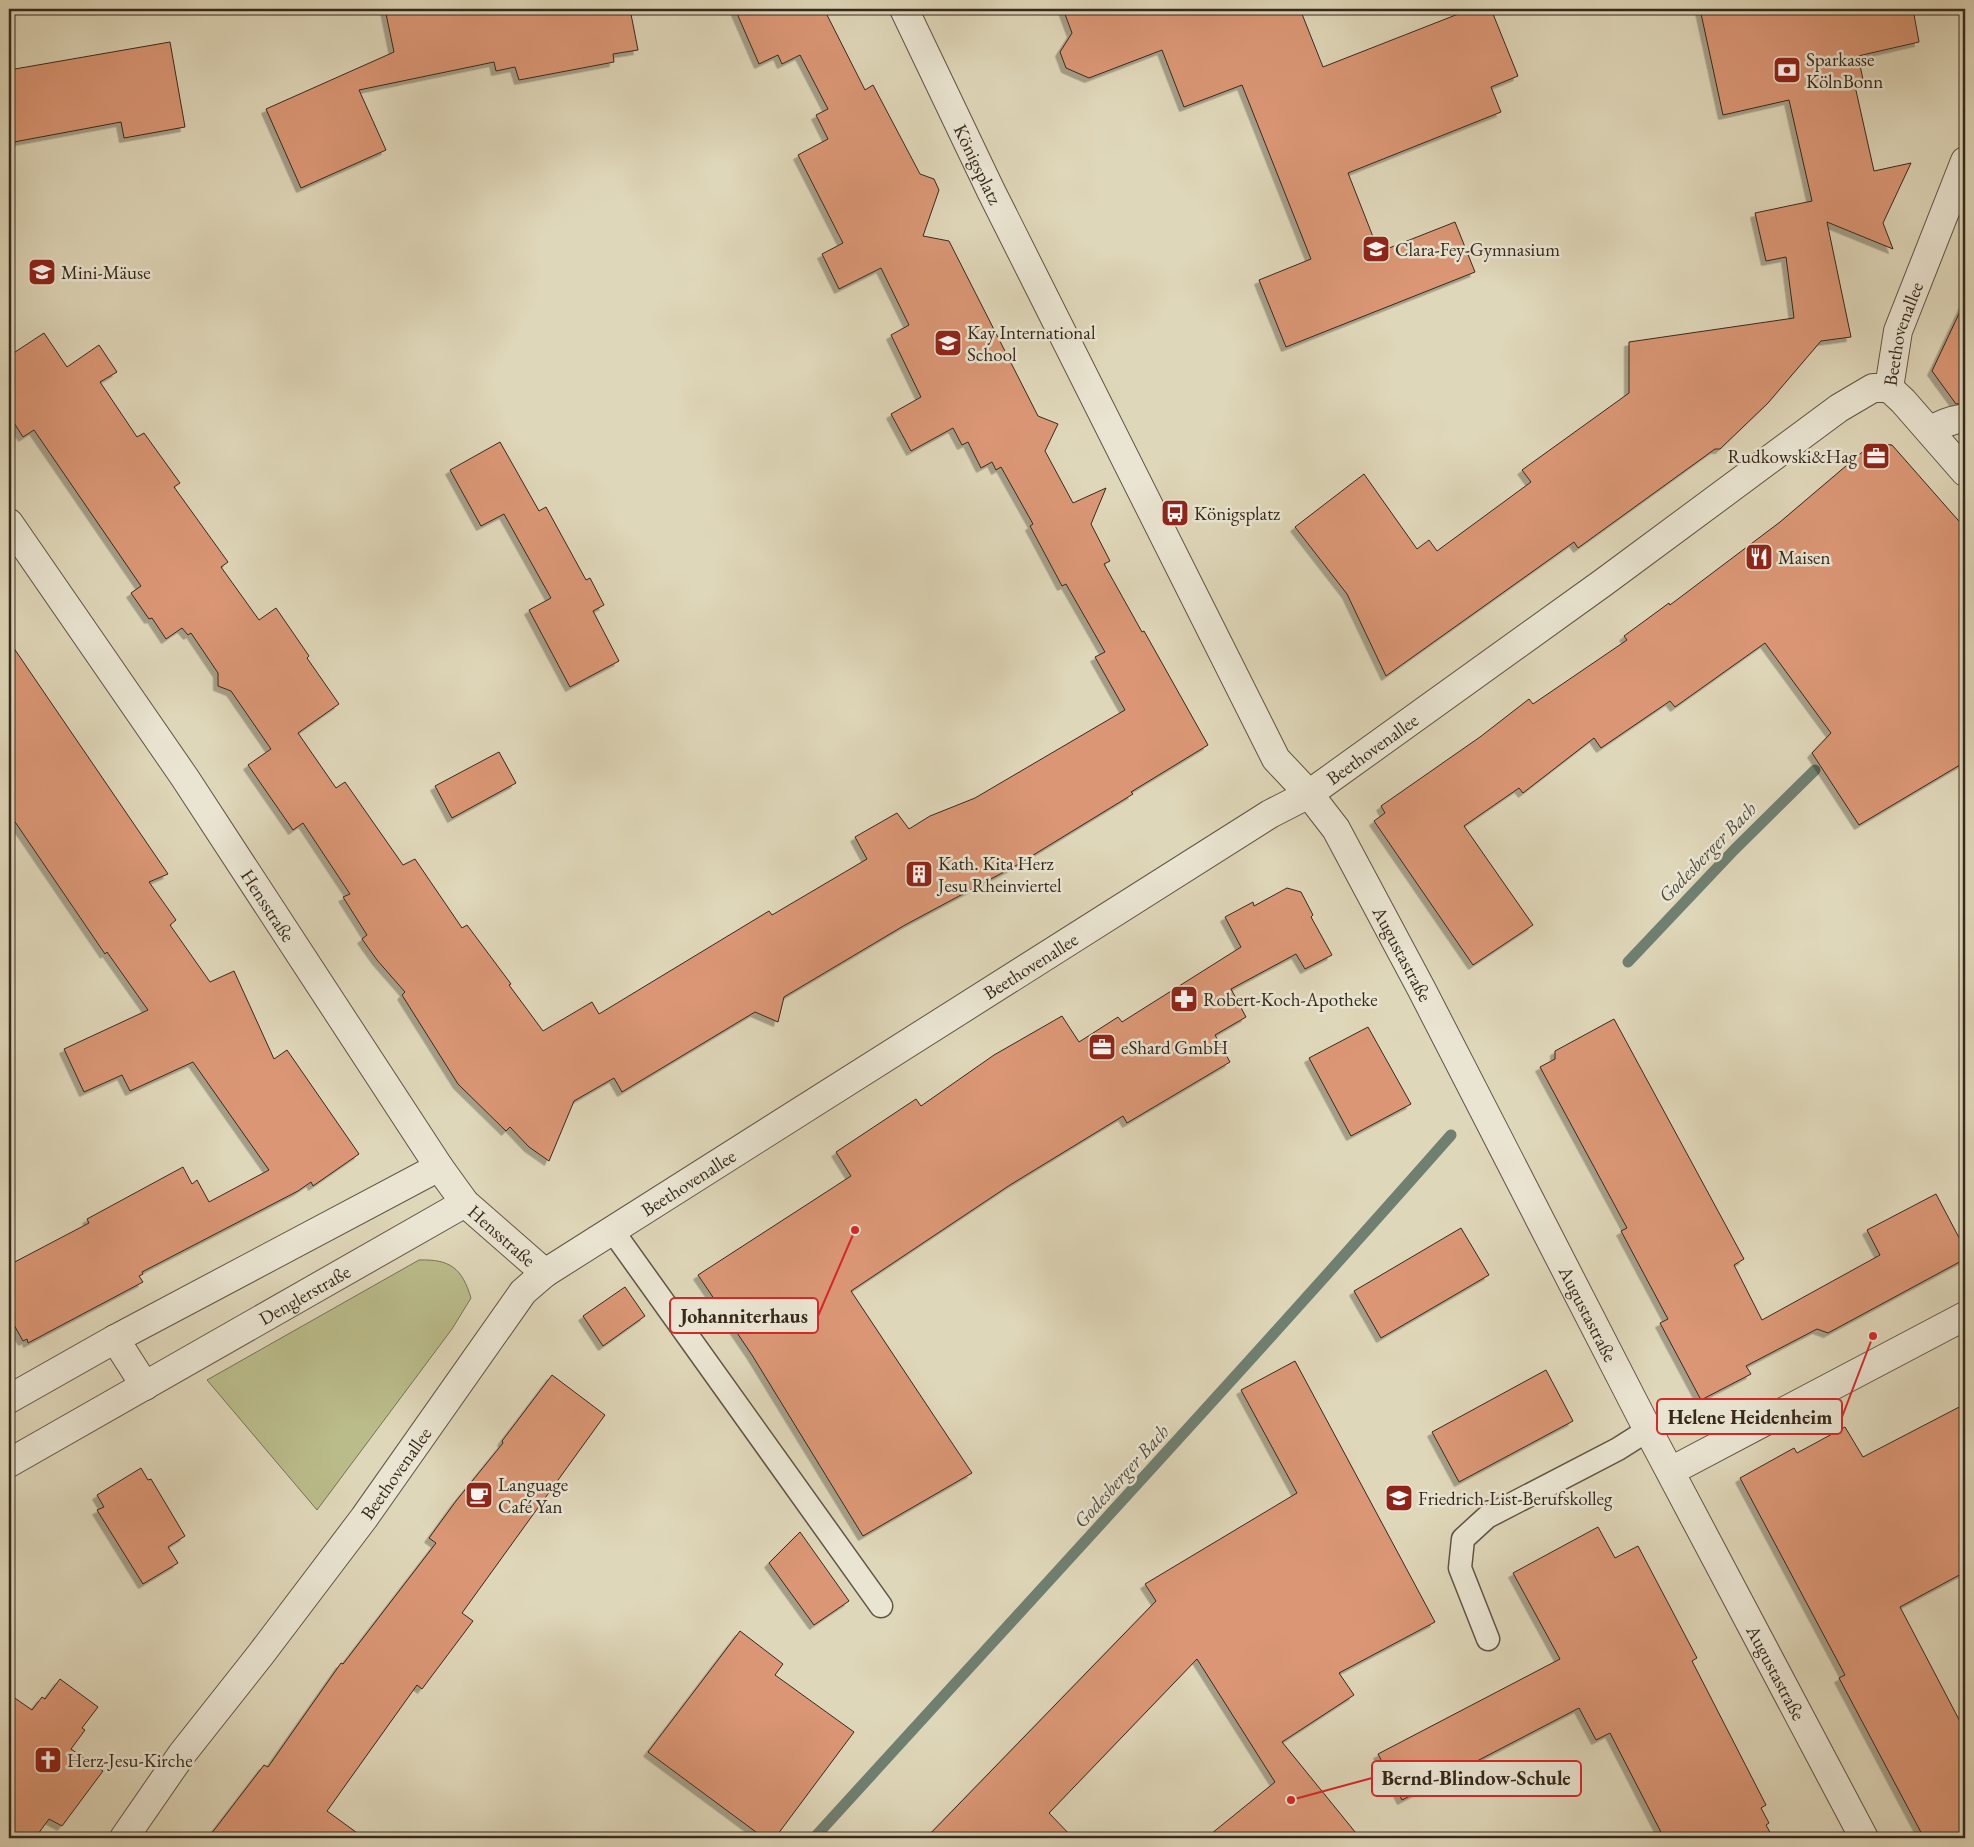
<svg xmlns="http://www.w3.org/2000/svg" width="1974" height="1847" font-family="'EB Garamond',serif">
<style>
.green{fill:#babc8a;stroke:#787254}
.lines{fill:none;stroke-linecap:round;stroke-linejoin:round}
.stream{stroke:#6f8071;stroke-width:11}
.building{fill:#db9775;stroke:#36291d;filter:url(#shadow)}
.service-casing{stroke:#605444;stroke-width:25}
.minor-casing{stroke:#605444;stroke-width:30}
.service{stroke:#eae5d2;stroke-width:22}
.minor{stroke:#eae5d2;stroke-width:28}
.labels{text-anchor:middle;dominant-baseline:central;stroke-width:5;stroke-linejoin:round;paint-order:stroke}
.poi-label{font-size:19px;fill:#36291d;stroke:#eae5d2;text-anchor:start}
.street-label{font-size:19px;fill:#36291d;stroke:#eae5d2}
.water-label{font-size:20px;font-style:italic;fill:#4e4d40;stroke:#eae5d2}
.leader{fill:none;stroke:#d62828;stroke-width:2}
.callout-dot{fill:#d62828;stroke:#eae5d2;stroke-width:2}
.callout{fill:#eae5d2;stroke:#d62828;stroke-width:2}
.callout-label{font-size:20px;text-anchor:middle;font-weight:bold;fill:#36291d}
</style>
<defs>
<filter id="shadow"><feDropShadow dx="-4.5" dy="4.5" stdDeviation="0" flood-color="#0004"/></filter>
</defs>
<rect width="100%" height="100%" fill="#dfd7b9"/>
<filter id="stains"><feTurbulence type="fractalNoise" baseFrequency=".004" numOctaves="4"/><feColorMatrix values="0 0 0 0 .2 0 0 0 0 .09 0 0 0 0 .02 0 0 0 .5 -.17"/></filter>
<radialGradient id="worn" r=".72"><stop offset=".6" stop-color="#630" stop-opacity="0"/><stop offset="1" stop-color="#630" stop-opacity=".3"/></radialGradient>
<path class="green" d="M 419,1260 C 450,1259 462,1268 471,1298 L 452,1329 L 317,1510 L 207,1380 Z"/>
<g class="lines">
<path class="stream" d="M 1628,962 L 1734,850 L 1815,770
M 814,1838 C 1027,1604 1242,1372 1451,1135"/>
</g>
<path class="building" d="M 385,9 L 484,9 L 485,14 L 518,9 L 630,9 L 638,50 L 613,54 L 614,62 L 519,80 L 515,67 L 496,71 L 494,62 L 359,90 L 386,150 L 301,188 L 266,109 L 394,52 Z
M 735,9 L 824,9 L 865,90 L 873,85 L 920,174 L 934,179 L 939,190 L 923,236 L 949,241 L 1038,416 L 1058,424 L 1045,451 L 1073,503 L 1106,488 L 1091,524 L 1110,561 L 1104,564 L 1142,632 L 1144,631 L 1208,745 L 1131,792 L 1133,794 L 1017,865 L 905,925 L 784,997 L 778,1022 L 755,1012 L 622,1092 L 614,1078 L 574,1101 L 549,1161 L 529,1147 L 510,1127 L 506,1131 L 458,1084 L 402,995 L 405,992 L 377,960 L 362,939 L 367,935 L 343,897 L 350,894 L 303,823 L 293,830 L 248,765 L 271,749 L 231,691 L 218,686 L 218,673 L 191,633 L 188,635 L 182,628 L 166,639 L 152,618 L 149,619 L 131,593 L 141,586 L 34,430 L 23,437 L 9,415 L 9,356 L 44,333 L 67,367 L 99,345 L 117,372 L 100,382 L 137,437 L 144,433 L 180,483 L 174,487 L 228,562 L 221,567 L 259,620 L 276,608 L 309,656 L 307,658 L 339,704 L 298,733 L 336,788 L 345,782 L 403,865 L 415,859 L 462,928 L 467,925 L 511,984 L 509,985 L 543,1031 L 592,1002 L 599,1014 L 769,911 L 772,915 L 867,859 L 855,837 L 897,813 L 909,829 L 930,816 L 975,798 L 1125,710 L 1095,657 L 1105,652 L 1066,584 L 1062,586 L 1030,526 L 1033,524 L 1001,467 L 996,470 L 992,462 L 981,468 L 968,442 L 962,445 L 953,428 L 911,451 L 891,414 L 921,397 L 891,335 L 909,325 L 881,268 L 839,289 L 822,254 L 843,243 L 798,155 L 828,139 L 816,115 L 828,109 L 800,55 L 782,64 L 778,55 L 759,64 Z
M 1063,9 L 1300,9 L 1323,67 L 1471,9 L 1491,9 L 1518,76 L 1491,87 L 1501,112 L 1348,173 L 1379,252 L 1455,222 L 1475,272 L 1286,347 L 1259,280 L 1311,259 L 1242,85 L 1184,107 L 1162,50 L 1089,78 L 1066,68 L 1060,52 L 1072,33 Z
M 1700,9 L 1913,9 L 1919,42 L 1858,56 L 1864,84 L 1855,86 L 1874,171 L 1911,163 L 1883,223 L 1893,249 L 1827,222 L 1851,337 L 1821,341 L 1768,403 L 1720,449 L 1715,449 L 1578,548 L 1574,542 L 1386,676 L 1347,594 L 1295,527 L 1364,474 L 1417,549 L 1429,540 L 1437,551 L 1531,482 L 1522,470 L 1629,393 L 1629,342 L 1794,318 L 1786,257 L 1766,261 L 1755,213 L 1812,201 L 1789,100 L 1723,115 Z
M 170,42 L 185,127 L 124,138 L 121,122 L 14,142 L 9,114 L 9,70 Z
M 1965,301 L 1965,403 L 1956,404 L 1932,371 Z
M 500,442 L 539,511 L 546,507 L 586,580 L 590,578 L 604,605 L 593,611 L 619,661 L 570,687 L 529,610 L 551,598 L 504,514 L 481,526 L 450,470 Z
M 1873,443 L 1892,445 L 1965,528 L 1965,762 L 1859,825 L 1812,753 L 1831,733 L 1765,643 L 1675,707 L 1670,701 L 1601,748 L 1594,738 L 1523,793 L 1519,788 L 1464,826 L 1533,925 L 1473,965 L 1374,821 L 1385,813 L 1381,806 L 1480,737 L 1529,699 L 1533,704 L 1627,640 L 1624,636 L 1669,603 L 1670,605 L 1780,522 Z
M 9,641 L 168,874 L 149,882 L 176,920 L 170,925 L 210,982 L 234,971 L 274,1059 L 287,1050 L 359,1154 L 313,1186 L 311,1182 L 298,1191 L 142,1272 L 143,1274 L 139,1276 L 143,1282 L 28,1343 L 27,1339 L 23,1341 L 9,1316 L 9,1265 L 89,1223 L 87,1219 L 183,1167 L 192,1184 L 197,1180 L 209,1202 L 269,1170 L 193,1062 L 130,1091 L 122,1075 L 84,1092 L 64,1049 L 148,1010 L 107,952 L 105,954 L 9,813 Z
M 499,752 L 516,783 L 452,818 L 435,786 Z
M 1287,888 L 1301,892 L 1313,915 L 1311,917 L 1332,955 L 1305,969 L 1296,954 L 1231,989 L 1246,1017 L 1215,1035 L 1230,1062 L 1127,1123 L 1123,1116 L 1010,1185 L 851,1291 L 972,1473 L 863,1536 L 752,1355 L 698,1275 L 851,1176 L 836,1152 L 916,1099 L 921,1106 L 994,1055 L 1062,1016 L 1079,1042 L 1118,1017 L 1122,1022 L 1241,947 L 1225,917 L 1253,902 L 1254,906 Z
M 1614,1019 L 1744,1259 L 1734,1265 L 1762,1320 L 1880,1255 L 1867,1230 L 1936,1194 L 1965,1249 L 1965,1259 L 1828,1333 L 1817,1329 L 1746,1366 L 1751,1374 L 1701,1400 L 1660,1323 L 1668,1319 L 1621,1231 L 1627,1228 L 1540,1067 L 1555,1059 L 1555,1051 Z
M 1368,1027 L 1411,1104 L 1351,1136 L 1309,1058 Z
M 1461,1228 L 1489,1275 L 1381,1338 L 1354,1291 Z
M 625,1287 L 645,1316 L 603,1346 L 583,1316 Z
M 1295,1361 L 1435,1622 L 1339,1673 L 1354,1695 L 1282,1742 L 1360,1838 L 1206,1838 L 1275,1782 L 1197,1659 L 1049,1813 L 1073,1838 L 926,1838 L 1156,1601 L 1145,1584 L 1297,1493 L 1241,1390 Z
M 1546,1370 L 1573,1421 L 1459,1482 L 1432,1432 Z
M 552,1375 L 605,1415 L 462,1613 L 473,1621 L 422,1689 L 417,1685 L 327,1811 L 364,1838 L 208,1838 L 264,1765 L 268,1767 L 341,1663 L 343,1664 L 436,1543 L 429,1538 L 456,1501 L 503,1443 L 502,1441 Z
M 1965,1404 L 1965,1572 L 1900,1607 L 1965,1731 L 1965,1838 L 1924,1838 L 1839,1678 L 1845,1675 L 1740,1478 L 1794,1448 L 1797,1453 L 1845,1427 L 1863,1457 Z
M 141,1468 L 148,1480 L 151,1479 L 185,1536 L 168,1547 L 178,1563 L 143,1584 L 97,1510 L 104,1507 L 97,1495 Z
M 1598,1527 L 1615,1558 L 1638,1546 L 1697,1658 L 1692,1661 L 1766,1805 L 1761,1808 L 1769,1823 L 1766,1825 L 1773,1838 L 1664,1838 L 1610,1733 L 1596,1740 L 1579,1708 L 1402,1800 L 1378,1754 L 1560,1659 L 1513,1573 Z
M 800,1532 L 849,1601 L 814,1625 L 769,1563 Z
M 740,1631 L 783,1664 L 775,1675 L 854,1732 L 775,1838 L 764,1838 L 648,1752 Z
M 60,1679 L 98,1707 L 82,1728 L 85,1730 L 71,1749 L 103,1771 L 62,1826 L 49,1819 L 35,1838 L 9,1838 L 9,1694 L 32,1710 L 42,1697 L 45,1699 Z"/>
<g class="lines">
<defs>
<path id="service" d="M 612,1230 L 881,1606
M 1488,1639 L 1460,1568 L 1463,1539 L 1487,1517 L 1618,1449 L 1648,1430"/>
<g id="minor">
<path id="s1" d="M 904,9 L 991,191 L 1276,759 L 1309,794 L 1336,829 L 1422,990 L 1648,1430 L 1864,1838"/>
<path id="s2" d="M 1889,388 L 1898,331 L 1965,161"/>
<path d="M 1889,388 L 1903,401 L 1965,472"/>
<path d="M 1930,431 C 1941,423 1952,420 1965,418"/>
<path id="s3" d="M 9,523 L 185,778 L 439,1167 L 465,1203 L 545,1273"/>
<path d="M 115,1339 L 145,1386"/>
<path d="M 9,1399 L 115,1339 L 439,1167"/>
<path id="s4" d="M 9,1463 L 465,1203"/>
<path d="M 1671,1471 L 1965,1316"/>
<path id="s5" d="M 124,1838 L 182,1754 L 261,1654 L 364,1518 L 523,1292 L 545,1273 L 1270,814 L 1309,794 L 1604,582 L 1839,408 L 1873,388 L 1889,388"/>
</g>
</defs>
<use href="#service" class="service-casing"/>
<use href="#minor" class="minor-casing"/>
<use href="#service" class="service"/>
<use href="#minor" class="minor"/>
</g>
<defs>
<symbol id="bank-square" viewBox="-11 -11 22 22"><rect x="-9" y="-9" width="18" height="18" rx="4" fill="#8f2418" stroke="#eae5d2"/><path d="M-6-4H6V4H-6ZM0-2.3a2.3 2.3 0 1 0 0 4.6a2.3 2.3 0 1 0 0-4.6Z" fill="#fff"/></symbol>
<symbol id="school-square" viewBox="-11 -11 22 22"><rect x="-9" y="-9" width="18" height="18" rx="4" fill="#8f2418" stroke="#eae5d2"/><path d="M0-5L7-2L0 1L-7-2ZM-4 1L0 2.5L4 1V4Q0 6-4 4Z" fill="#fff"/></symbol>
<symbol id="office-square" viewBox="-11 -11 22 22"><rect x="-9" y="-9" width="18" height="18" rx="4" fill="#8f2418" stroke="#eae5d2"/><path d="M-6-3h4V-5.5h4V-3h4V5H-6ZM-1-4.5V-3h2v-1.5ZM-6 0V1H6V0Z" fill="#fff"/></symbol>
<symbol id="bus-square" viewBox="-11 -11 22 22"><rect x="-9" y="-9" width="18" height="18" rx="4" fill="#8f2418" stroke="#eae5d2"/><path d="M-5-6H5V4H4V6H2V4H-2V6H-4V4H-5ZM-3.5-4V0h7V-4ZM-3.5 1.2v1.5H-2V1.2ZM2 1.2v1.5H3.5V1.2Z" fill="#fff"/></symbol>
<symbol id="restaurant-square" viewBox="-11 -11 22 22"><rect x="-9" y="-9" width="18" height="18" rx="4" fill="#8f2418" stroke="#eae5d2"/><path d="M-5-6h1v4h1v-4h1v4h1v-4h1v5L-1.5 .5V6h-2V.5L-5-1ZM5-6V6H3V1.5H1.5Q1.5-4 5-6Z" fill="#fff"/></symbol>
<symbol id="building-square" viewBox="-11 -11 22 22"><rect x="-9" y="-9" width="18" height="18" rx="4" fill="#8f2418" stroke="#eae5d2"/><path d="M-4-6H4V6H1V3H-1V6H-4ZM-2.5-4.3h1.7v1.8h-1.7ZM.8-4.3h1.7v1.8H.8ZM-2.5-1h1.7V.8h-1.7ZM.8-1h1.7V.8H.8Z" fill="#fff"/></symbol>
<symbol id="pharmacy-square" viewBox="-11 -11 22 22"><rect x="-9" y="-9" width="18" height="18" rx="4" fill="#8f2418" stroke="#eae5d2"/><path d="M-2-6h4v4h4v4h-4v4h-4v-4h-4v-4h4Z" fill="#fff"/></symbol>
<symbol id="cafe-square" viewBox="-11 -11 22 22"><rect x="-9" y="-9" width="18" height="18" rx="4" fill="#8f2418" stroke="#eae5d2"/><path d="M-5.5-4.5H6V0H3Q3 3.5 0 3.5H-2.5Q-5.5 3.5-5.5 0ZM3-3.2v2h1.7v-2ZM-6 4.5H4V6H-6Z" fill="#fff"/></symbol>
<symbol id="church-square" viewBox="-11 -11 22 22"><rect x="-9" y="-9" width="18" height="18" rx="4" fill="#8f2418" stroke="#eae5d2"/><path d="M-1.2-6h2.4v3.5h3.3v2.4h-3.3V6h-2.4V-.1h-3.3v-2.4h3.3Z" fill="#fff"/></symbol>
</defs>
<g fill-rule="evenodd">
<use href="#bank-square" x="1771" y="54" width="32" height="32"/>
<use href="#school-square" x="1360" y="233" width="32" height="32"/>
<use href="#school-square" x="26" y="256" width="32" height="32"/>
<use href="#school-square" x="932" y="327" width="32" height="32"/>
<use href="#office-square" x="1860" y="440" width="32" height="32"/>
<use href="#bus-square" x="1159" y="497" width="32" height="32"/>
<use href="#restaurant-square" x="1743" y="541" width="32" height="32"/>
<use href="#building-square" x="903" y="858" width="32" height="32"/>
<use href="#pharmacy-square" x="1168" y="983" width="32" height="32"/>
<use href="#office-square" x="1086" y="1031" width="32" height="32"/>
<use href="#cafe-square" x="463" y="1479" width="32" height="32"/>
<use href="#school-square" x="1383" y="1482" width="32" height="32"/>
<use href="#church-square" x="32" y="1744" width="32" height="32"/>
</g>
<g class="labels">
<g class="poi-label">
<text x="1806" y="59">Sparkasse<tspan x="1806" dy="22">KölnBonn</tspan></text>
<text x="1395" y="249">Clara-Fey-Gymnasium</text>
<text x="61" y="272">Mini-Mäuse</text>
<text x="967" y="332">Kay International<tspan x="967" dy="22">School</tspan></text>
<text x="1857" y="456" text-anchor="end">Rudkowski&amp;Hag</text>
<text x="1194" y="513">Königsplatz</text>
<text x="1778" y="557">Maisen</text>
<text x="938" y="863">Kath. Kita Herz<tspan x="938" dy="22">Jesu Rheinviertel</tspan></text>
<text x="1203" y="999">Robert-Koch-Apotheke</text>
<text x="1121" y="1047">eShard GmbH</text>
<text x="498" y="1484">Language<tspan x="498" dy="22">Café Yan</tspan></text>
<text x="1418" y="1498">Friedrich-List-Berufskolleg</text>
<text x="67" y="1760">Herz-Jesu-Kirche</text>
</g>
<g class="street-label">
<text stroke="none"><textPath href="#s1" startOffset="172">Königsplatz</textPath></text>
<text stroke="none"><textPath href="#s2" startOffset="56">Beethovenallee</textPath></text>
<text stroke="none"><textPath href="#s5" startOffset="1685">Beethovenallee</textPath></text>
<text stroke="none"><textPath href="#s3" startOffset="462">Hensstraße</textPath></text>
<text stroke="none"><textPath href="#s1" startOffset="1071">Augustastraße</textPath></text>
<text stroke="none"><textPath href="#s5" startOffset="1280">Beethovenallee</textPath></text>
<text stroke="none"><textPath href="#s5" startOffset="875">Beethovenallee</textPath></text>
<text stroke="none"><textPath href="#s3" startOffset="868">Hensstraße</textPath></text>
<text stroke="none"><textPath href="#s4" startOffset="340">Denglerstraße</textPath></text>
<text stroke="none"><textPath href="#s1" startOffset="1476">Augustastraße</textPath></text>
<text stroke="none"><textPath href="#s5" startOffset="455">Beethovenallee</textPath></text>
<text stroke="none"><textPath href="#s1" startOffset="1881">Augustastraße</textPath></text>
</g>
<g class="water-label">
<text transform="translate(1707 852) rotate(-46)">Godesberger Bach</text>
<text transform="translate(1121 1476) rotate(-48)">Godesberger Bach</text>
</g>
</g>
<path class="leader" d="M855 1230L818 1316M1873 1336L1842 1417M1291 1800L1372 1778"/>
<g class="callout-dot">
<circle cx="855" cy="1230" r="5"/>
<circle cx="1873" cy="1336" r="5"/>
<circle cx="1291" cy="1800" r="5"/>
</g>
<g class="callout">
<rect x="670" y="1298" width="148" height="35" rx="5"/>
<rect x="1657" y="1399" width="185" height="35" rx="5"/>
<rect x="1372" y="1761" width="209" height="35" rx="5"/>
</g>
<g class="callout-label">
<text x="744" y="1323">Johanniterhaus</text>
<text x="1750" y="1424">Helene Heidenheim</text>
<text x="1476" y="1785">Bernd-Blindow-Schule</text>
</g>
<rect width="1974" height="1847" fill="none" stroke="#dfd7b9" stroke-width="30"/>
<rect x="10" y="10" width="1954" height="1827" fill="none" stroke="#36291d" stroke-width="2.5"/>
<rect x="15" y="15" width="1944" height="1817" fill="none" stroke="#36291d"/>
<rect width="100%" height="100%" filter="url(#stains)"/>
<rect width="100%" height="100%" fill="url(#worn)"/>
</svg>
